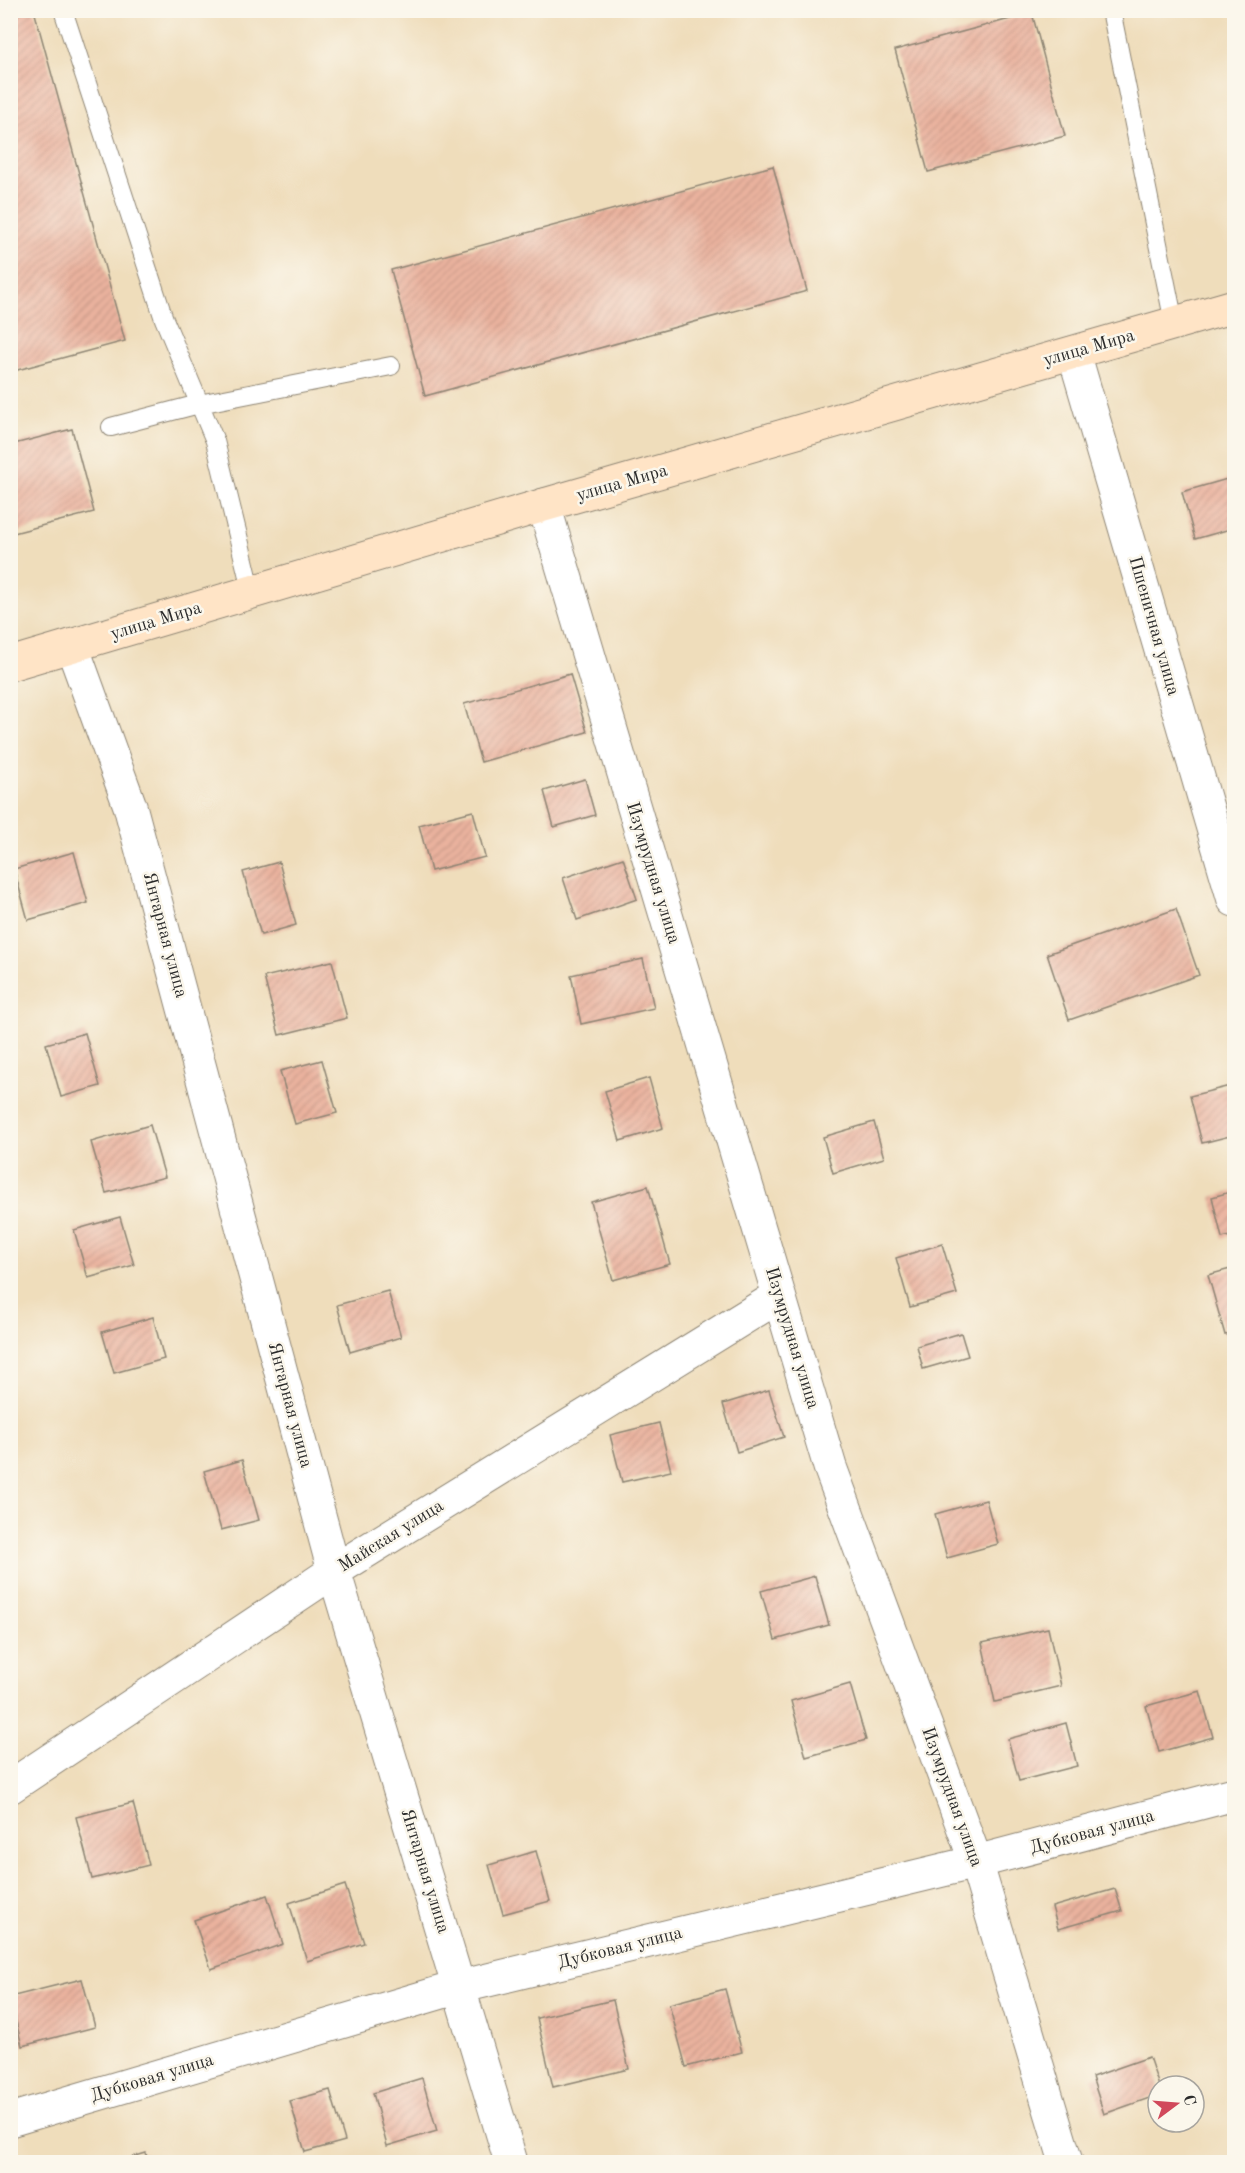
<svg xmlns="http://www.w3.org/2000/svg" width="1245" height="2173" font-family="'Old Standard TT',serif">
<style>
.building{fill:url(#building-hatch)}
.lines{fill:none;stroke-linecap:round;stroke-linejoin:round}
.lane-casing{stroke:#8d8473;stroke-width:20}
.street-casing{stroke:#8d8473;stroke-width:35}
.secondary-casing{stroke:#8d8473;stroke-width:35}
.lane{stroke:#fff;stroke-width:18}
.street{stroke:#fff;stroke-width:33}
.secondary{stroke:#ffe4c6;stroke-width:33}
.labels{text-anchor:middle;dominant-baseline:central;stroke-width:5;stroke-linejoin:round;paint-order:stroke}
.street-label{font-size:18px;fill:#2b2b2b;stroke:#fbf7ec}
</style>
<defs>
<pattern id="building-hatch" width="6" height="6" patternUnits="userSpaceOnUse" patternTransform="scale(1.5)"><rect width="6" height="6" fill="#eab29e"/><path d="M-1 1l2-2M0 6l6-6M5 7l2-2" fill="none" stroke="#c99988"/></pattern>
</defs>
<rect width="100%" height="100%" fill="#fbf7ec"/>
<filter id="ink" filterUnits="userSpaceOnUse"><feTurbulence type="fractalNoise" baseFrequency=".0167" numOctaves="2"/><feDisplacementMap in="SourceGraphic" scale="12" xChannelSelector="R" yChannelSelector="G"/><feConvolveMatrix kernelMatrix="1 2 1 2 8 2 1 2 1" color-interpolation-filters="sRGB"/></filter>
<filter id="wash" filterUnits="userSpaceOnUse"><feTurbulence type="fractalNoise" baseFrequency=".008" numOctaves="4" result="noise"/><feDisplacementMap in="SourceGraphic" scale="24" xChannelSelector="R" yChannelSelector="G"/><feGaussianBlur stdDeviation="1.35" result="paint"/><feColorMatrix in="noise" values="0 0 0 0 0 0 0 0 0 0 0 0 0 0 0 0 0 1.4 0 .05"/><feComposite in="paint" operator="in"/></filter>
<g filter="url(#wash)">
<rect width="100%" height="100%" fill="#efddbb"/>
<g id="blocks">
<path class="building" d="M 10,10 L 34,10 L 125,341 L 10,372 Z
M 1032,13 L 1065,136 L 928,172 L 895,50 Z
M 773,166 L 807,291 L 425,396 L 391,270 Z
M 72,429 L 94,512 L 10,534 L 10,445 Z
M 1234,477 L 1234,528 L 1195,539 L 1182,492 Z
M 570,674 L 587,732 L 481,762 L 464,704 Z
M 585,779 L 595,815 L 554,827 L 544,791 Z
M 473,811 L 485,857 L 431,871 L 419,825 Z
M 74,852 L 88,903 L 28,920 L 14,869 Z
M 623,858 L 637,899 L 577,920 L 563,878 Z
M 279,862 L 296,925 L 261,935 L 243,872 Z
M 1176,909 L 1199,975 L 1069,1020 L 1047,954 Z
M 643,959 L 654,1008 L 581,1024 L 571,975 Z
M 332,961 L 347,1018 L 279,1035 L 264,977 Z
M 85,1033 L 100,1086 L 61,1097 L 46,1044 Z
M 322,1060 L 337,1113 L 295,1124 L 280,1071 Z
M 649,1078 L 663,1128 L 620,1141 L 605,1091 Z
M 1234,1085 L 1234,1135 L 1202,1143 L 1190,1096 Z
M 874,1122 L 884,1158 L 833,1173 L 823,1137 Z
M 150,1125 L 165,1177 L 106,1193 L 91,1142 Z
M 648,1186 L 670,1264 L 613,1280 L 591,1202 Z
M 1234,1191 L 1234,1235 L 1222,1238 L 1212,1197 Z
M 120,1217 L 134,1265 L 88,1278 L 74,1230 Z
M 942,1244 L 957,1294 L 910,1307 L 896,1258 Z
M 1234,1268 L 1234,1333 L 1225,1335 L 1208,1275 Z
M 388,1291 L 401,1337 L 350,1352 L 337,1305 Z
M 153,1317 L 164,1359 L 114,1373 L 102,1332 Z
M 961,1333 L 968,1356 L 923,1369 L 917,1346 Z
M 769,1390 L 784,1437 L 737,1452 L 723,1404 Z
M 659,1423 L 671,1471 L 622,1482 L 610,1435 Z
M 242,1460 L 259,1520 L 221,1530 L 204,1471 Z
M 986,1500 L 998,1544 L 947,1558 L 935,1514 Z
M 815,1576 L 829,1625 L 775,1640 L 761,1591 Z
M 1048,1628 L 1061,1686 L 995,1702 L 982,1643 Z
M 850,1684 L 866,1740 L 806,1757 L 791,1701 Z
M 1200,1691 L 1213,1737 L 1159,1752 L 1146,1706 Z
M 1066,1723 L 1077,1766 L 1019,1781 L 1008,1739 Z
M 133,1803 L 149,1865 L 92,1879 L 76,1817 Z
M 536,1851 L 550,1901 L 503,1914 L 489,1865 Z
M 345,1885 L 364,1943 L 307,1961 L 289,1903 Z
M 1115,1889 L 1122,1911 L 1058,1929 L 1052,1907 Z
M 267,1895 L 283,1944 L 211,1969 L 194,1920 Z
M 82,1979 L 95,2027 L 22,2046 L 10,1997 Z
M 725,1989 L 742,2052 L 686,2067 L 669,2004 Z
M 613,2000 L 629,2069 L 553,2087 L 537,2018 Z
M 1149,2057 L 1159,2086 L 1158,2095 L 1104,2114 L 1092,2077 Z
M 422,2078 L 437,2131 L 387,2146 L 373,2093 Z
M 330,2090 L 345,2141 L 305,2152 L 290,2101 Z
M 146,2153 L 148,2162 L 116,2162 Z"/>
</g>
</g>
<g filter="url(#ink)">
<use href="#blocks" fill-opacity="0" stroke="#8d8473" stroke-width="1.5"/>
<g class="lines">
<defs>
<path id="lane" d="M 63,10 L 164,319 L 215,441 L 252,593
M 1111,10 L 1174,323
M 111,427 L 199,404 L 391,366"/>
<path id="street" d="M 1074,353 L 1234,900
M 544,505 L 830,1467 L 976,1862 L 1066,2162
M 72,646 L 130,806 L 334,1571 L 511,2162
M 10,1787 L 334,1571 L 779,1296
M 10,2120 L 459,1987 L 976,1862 L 1234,1794"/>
<path id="secondary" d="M 10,664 L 544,505 L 1234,306"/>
</defs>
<use href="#lane" class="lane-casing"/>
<use href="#street" class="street-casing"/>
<use href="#secondary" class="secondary-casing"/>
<use href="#lane" class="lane"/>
<use href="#street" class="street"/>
<use href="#secondary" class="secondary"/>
</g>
</g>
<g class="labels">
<g class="street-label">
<text transform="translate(1089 348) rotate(-16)">улица Мира</text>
<text transform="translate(622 483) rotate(-16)">улица Мира</text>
<text transform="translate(156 621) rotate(-17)">улица Мира</text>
<text transform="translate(1154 626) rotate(74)">Пшеничная улица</text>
<text transform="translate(653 873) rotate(73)">Изумрудная улица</text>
<text transform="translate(165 935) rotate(75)">Янтарная улица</text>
<text transform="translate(792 1338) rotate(73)">Изумрудная улица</text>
<text transform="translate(290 1405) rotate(75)">Янтарная улица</text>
<text transform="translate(391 1536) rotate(-32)">Майская улица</text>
<text transform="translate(952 1797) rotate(70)">Изумрудная улица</text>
<text transform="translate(1092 1832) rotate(-15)">Дубковая улица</text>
<text transform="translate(425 1871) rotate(73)">Янтарная улица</text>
<text transform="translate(620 1948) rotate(-14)">Дубковая улица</text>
<text transform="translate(152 2078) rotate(-17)">Дубковая улица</text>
</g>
</g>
<rect width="1245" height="2173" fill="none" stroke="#fbf7ec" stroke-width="36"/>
<g transform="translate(1176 2104) rotate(74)"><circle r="28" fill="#fbf7ec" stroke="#a8a59f" stroke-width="1.5"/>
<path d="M0-4.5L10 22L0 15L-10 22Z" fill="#d1495b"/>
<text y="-9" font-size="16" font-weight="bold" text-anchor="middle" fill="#2b2b2b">С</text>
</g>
</svg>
